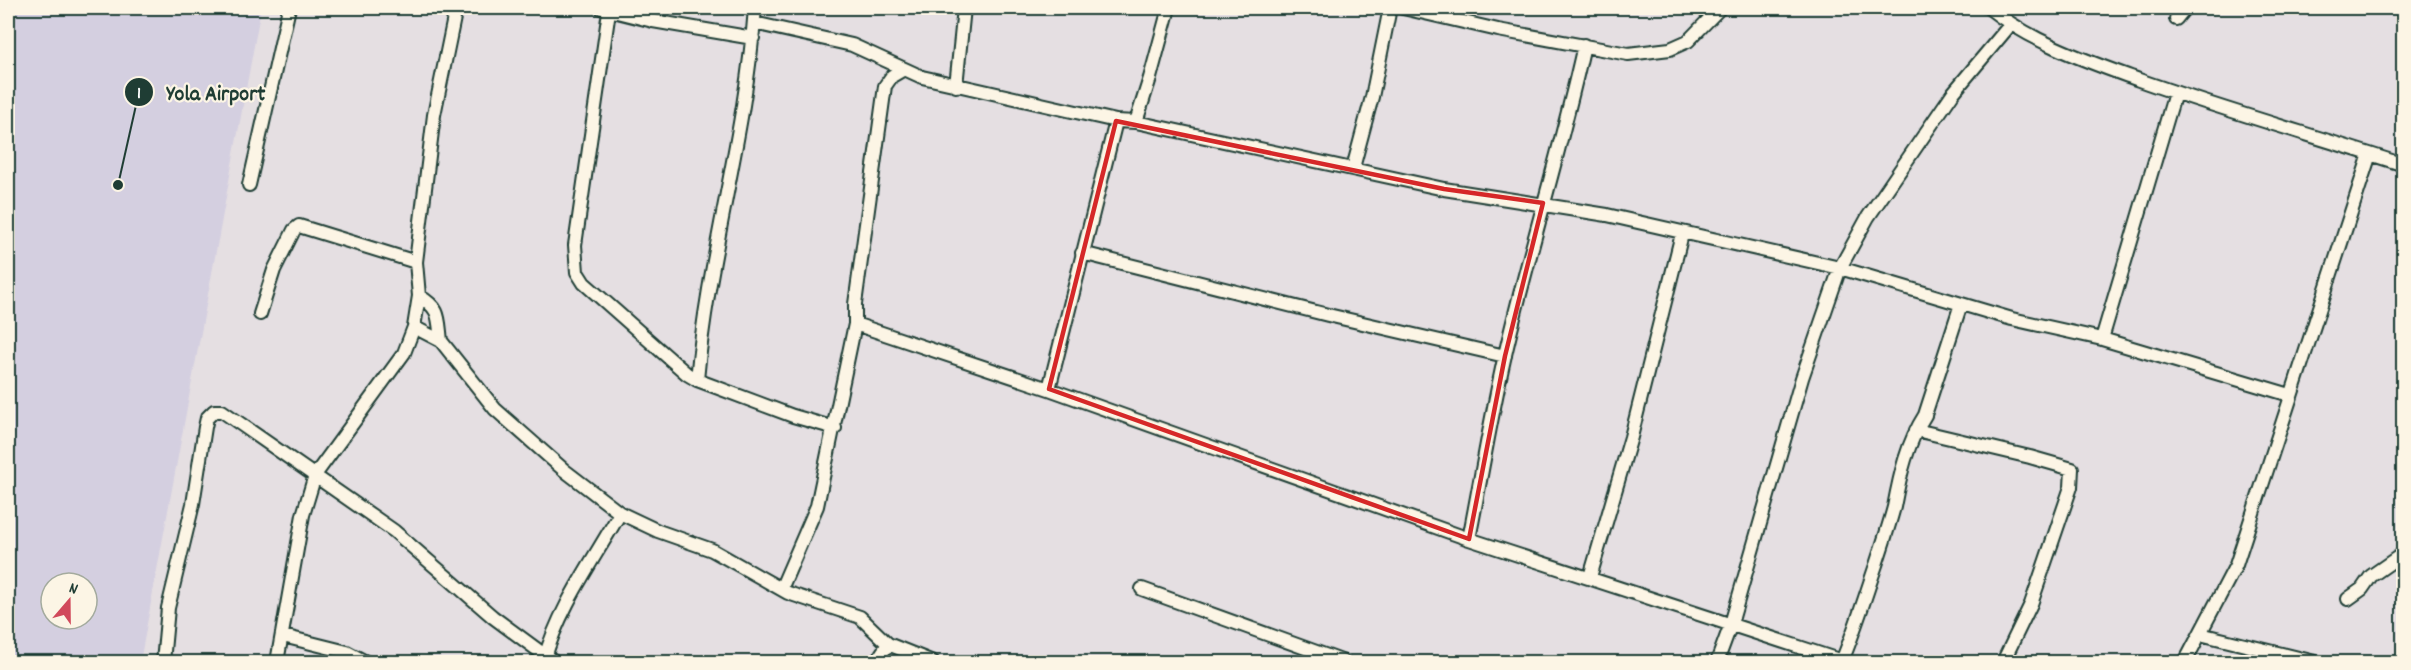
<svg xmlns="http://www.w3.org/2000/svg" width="2411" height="670" font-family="Dekko,sans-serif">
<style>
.built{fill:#d4cfe0;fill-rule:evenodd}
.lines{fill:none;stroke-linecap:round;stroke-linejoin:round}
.minor-casing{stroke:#1f3d34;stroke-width:16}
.minor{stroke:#fcf5e5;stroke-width:12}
.marked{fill:none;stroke:#d62828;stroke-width:4.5;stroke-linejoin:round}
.leader{fill:none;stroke:#1f3d34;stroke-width:2}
.callout-dot{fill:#1f3d34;stroke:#fcf5e5;stroke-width:2}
.mark-label{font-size:18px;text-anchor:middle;font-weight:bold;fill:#fff}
.callout-label{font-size:22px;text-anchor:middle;font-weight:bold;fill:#1f3d34;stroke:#fcf5e5;stroke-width:4.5;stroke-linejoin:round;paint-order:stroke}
</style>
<rect width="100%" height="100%" fill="#e5dfe2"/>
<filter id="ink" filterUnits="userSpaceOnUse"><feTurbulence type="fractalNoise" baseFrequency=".0167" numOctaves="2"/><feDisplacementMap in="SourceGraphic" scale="12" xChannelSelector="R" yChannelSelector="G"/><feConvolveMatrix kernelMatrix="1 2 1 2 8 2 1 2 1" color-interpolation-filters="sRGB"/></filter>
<g filter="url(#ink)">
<path class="built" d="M 8,8 L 261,8 L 140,662 L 8,662 ZM 51,583 L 87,583 L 87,619 L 51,619 Z"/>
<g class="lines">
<defs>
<path id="minor" d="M 601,8 L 653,21 L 753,38
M 755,8 C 746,133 708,255 697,380 L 793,416 L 835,428
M 1403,8 L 1498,30 L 1628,54 L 1670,49 L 1688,41 L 1720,8
M 1989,8 C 2033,43 2087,61 2139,80 C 2227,111 2315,136 2404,165
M 609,11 L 575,245 L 577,272 L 584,283 L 687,374 L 697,380
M 2176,19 L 2185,8
M 754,23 L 852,45 L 922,77 L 1116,121 L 1136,122 L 1444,189 L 1607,215 L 1840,268 L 2012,319 L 2102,339 L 2290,395
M 956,86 L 964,8
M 1136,122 L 1150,78 L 1169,8
M 1353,168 L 1372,97 L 1390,8
M 249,185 L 289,8
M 1082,253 L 1328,315 L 1505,356
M 419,296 C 441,309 438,317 441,341
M 260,314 L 274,270 L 294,230 L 299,226 L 416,262
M 855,324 L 1049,389 L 1469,539 L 1845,662
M 414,327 L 441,341 L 495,409 L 564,470 L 620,513
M 2102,339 L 2175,93
M 1049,389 L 1116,121
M 1916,430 L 2030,457 L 2072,469 L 2071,487 L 2031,604 L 2003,662
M 1469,539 C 1481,478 1491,416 1505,355 C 1529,251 1561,149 1584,45
M 1590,577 L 1631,437 L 1682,234
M 781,589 L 817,506 L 855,324 L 855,304 L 885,86 L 892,76 L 904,69
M 1142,589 L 1344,662
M 2348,599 L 2362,589 L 2371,576 L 2404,553
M 2200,634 L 2315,662
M 283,636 L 347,652 L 366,662
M 544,661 C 559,607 593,561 620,513 L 658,531 L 712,550 L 788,593 L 860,617 L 888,644 L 933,662
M 1842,661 C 1855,630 1865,597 1876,565 C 1882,546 1889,526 1894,507 C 1900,475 1907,443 1925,415 L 1961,304
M 163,662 L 168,608 L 193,504 L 205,427 L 207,418 L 214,411 L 222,411 L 394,531 L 493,617 L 554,662
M 277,662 L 303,515 L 315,475 L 404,353 L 414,327 L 419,296 L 416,262 L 434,115 L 456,8
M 876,662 L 888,644
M 1717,662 L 1731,624 L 1802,378 L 1840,268 L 1868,217 L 1953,93 L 2010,25
M 2185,662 L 2236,565 L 2370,154"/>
</defs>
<use href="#minor" class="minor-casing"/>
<use href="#minor" class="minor"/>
</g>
</g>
<path class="marked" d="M 1116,121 L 1444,189 L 1543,203 L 1505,356 L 1469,539 L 1049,389 Z"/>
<path class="leader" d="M118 185L139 92"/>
<g class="callout-dot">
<circle cx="118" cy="185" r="6"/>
<circle cx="139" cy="92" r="15"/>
</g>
<g class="mark-label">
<text x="139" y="98">1</text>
</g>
<g class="callout-label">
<text x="216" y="100">Yola Airport</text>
</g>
<rect width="2411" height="670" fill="none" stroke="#fcf5e5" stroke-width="30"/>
<rect x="15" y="15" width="2381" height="640" fill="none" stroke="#1f3d34" stroke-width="2" filter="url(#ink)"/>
<g transform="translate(69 601) rotate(20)"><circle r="28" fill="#fcf5e5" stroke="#a4ab9e" stroke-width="1.5"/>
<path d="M0-4.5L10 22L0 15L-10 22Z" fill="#d1495b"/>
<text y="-9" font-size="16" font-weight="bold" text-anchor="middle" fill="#1f3d34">N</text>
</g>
</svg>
